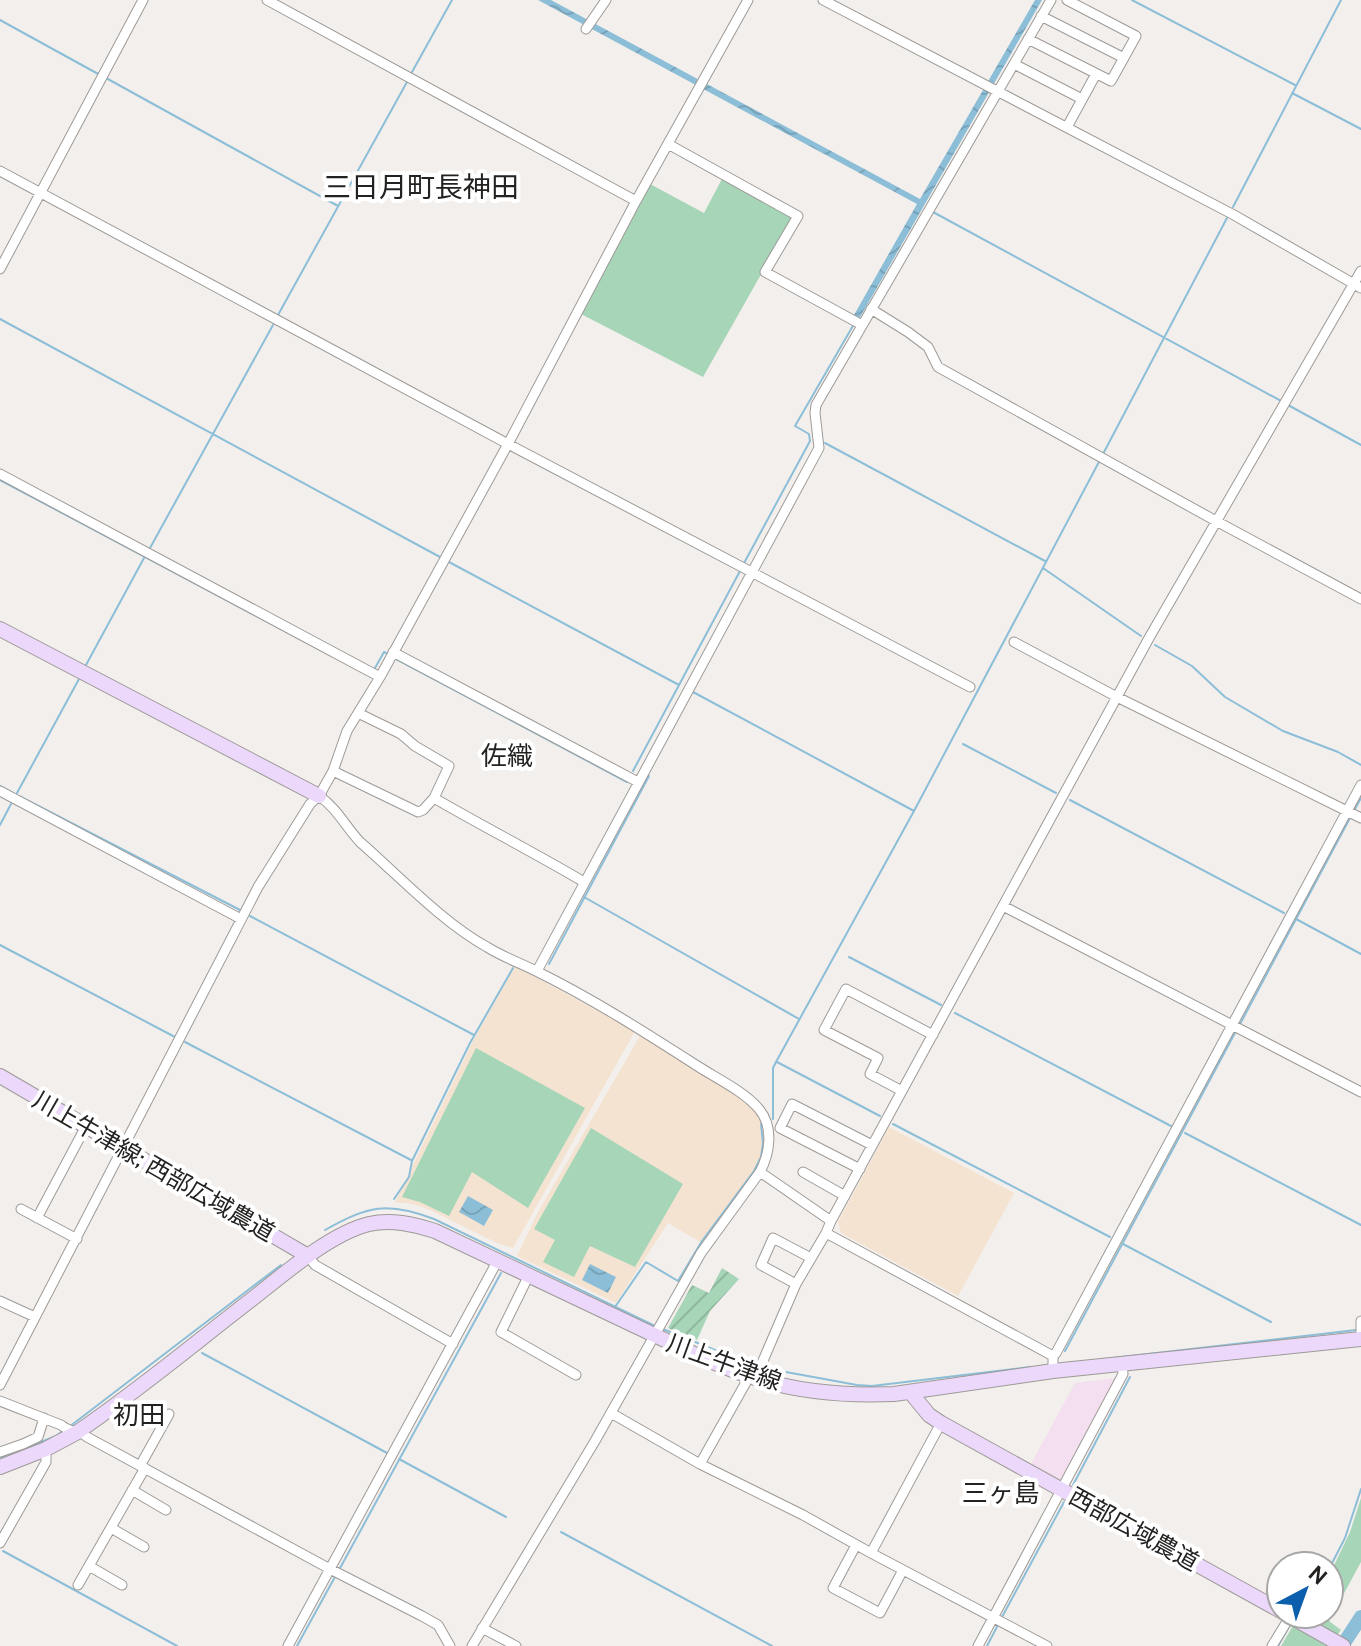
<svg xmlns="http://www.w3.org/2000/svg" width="1361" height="1646" font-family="Cabin,'Noto Sans JP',sans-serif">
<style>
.commercial{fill:#f3dfef}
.education{fill:#f4e3d1}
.green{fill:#a6d5b8}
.garden{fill:url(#garden-furrows)}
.water{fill:url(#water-waves)}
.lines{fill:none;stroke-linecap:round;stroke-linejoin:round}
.stream{stroke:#8cbed8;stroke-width:2}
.river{stroke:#8cbed8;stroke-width:14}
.street-casing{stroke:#9d9a97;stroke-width:11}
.secondary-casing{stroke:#9d9a97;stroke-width:16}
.street{stroke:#fff;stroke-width:9}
.secondary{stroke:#ebd8fb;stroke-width:14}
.labels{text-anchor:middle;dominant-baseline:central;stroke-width:8;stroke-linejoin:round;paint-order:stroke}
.street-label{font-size:24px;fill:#232221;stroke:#fff}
.neighbourhood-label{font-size:26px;fill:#232221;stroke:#fff}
.quarter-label{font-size:28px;fill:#232221;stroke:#fff}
</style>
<defs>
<pattern id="garden-furrows" width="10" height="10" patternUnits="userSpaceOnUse" patternTransform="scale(2)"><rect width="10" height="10" fill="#a6d5b8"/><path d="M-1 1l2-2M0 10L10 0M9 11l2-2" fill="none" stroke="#8fb79e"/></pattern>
<pattern id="water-waves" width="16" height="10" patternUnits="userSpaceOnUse" patternTransform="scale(2)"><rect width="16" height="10" fill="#8cbed8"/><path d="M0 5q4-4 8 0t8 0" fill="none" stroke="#78a3b9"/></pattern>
</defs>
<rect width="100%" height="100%" fill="#f3efec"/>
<path class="commercial" d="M 1117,1378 L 1061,1481 L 1031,1464 L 1075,1383 Z"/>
<path class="education" d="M 515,966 L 635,1031 L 513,1248 L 497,1243 L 430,1210 L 413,1204 L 395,1202 L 473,1041 Z
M 641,1034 L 736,1096 L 754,1110 L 762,1124 L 764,1143 L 762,1156 L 755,1171 L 702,1243 L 668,1223 L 616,1303 L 517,1256 L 537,1214 Z
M 889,1127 L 1014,1193 L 958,1296 L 841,1233 L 838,1222 Z"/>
<path class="green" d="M 723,177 L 794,216 L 703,377 L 581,314 L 650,184 L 704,213 Z
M 476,1048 L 585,1108 L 528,1208 L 472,1172 L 449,1216 L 420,1202 L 402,1197 Z
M 591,1128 L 683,1184 L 635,1267 L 590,1246 L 574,1277 L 543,1262 L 555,1240 L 534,1229 Z
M 1361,1498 L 1361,1562 L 1329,1621 L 1341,1630 L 1329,1646 L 1281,1646 L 1300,1614 L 1329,1614 L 1329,1576 L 1350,1532 Z"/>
<path class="garden" d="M 722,1268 L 739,1279 L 710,1311 L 697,1340 L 668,1328 L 692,1285 L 709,1293 Z"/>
<path class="water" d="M 538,0 L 551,0 L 920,199 L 1035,0 L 1042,0 L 859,319 L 854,315 L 917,204 Z
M 468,1196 L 493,1210 L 484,1226 L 459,1212 Z
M 590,1264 L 616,1277 L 608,1293 L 582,1280 Z"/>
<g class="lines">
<path class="stream" d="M 1132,0 L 1295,85
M 0,20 L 100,75
M 412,72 L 452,0
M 106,78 L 338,206
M 1292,93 L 1361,129
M 1233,207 L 1341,0
M 933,212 L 1283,402
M 278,315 L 407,82
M 0,319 L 440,557
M 1288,405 L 1361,445
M 825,443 L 1045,561
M 1103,454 L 1227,218
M 0,480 L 330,655
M 150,548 L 273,325
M 449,562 L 679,685
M 743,565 L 810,441 L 809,434 L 795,426 L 854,324
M 1043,568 L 1141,636
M 1155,645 L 1192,666 L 1225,697 L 1283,731 L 1338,752 L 1361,765
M 396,659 L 627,782
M 86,665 L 144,558
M 375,668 L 384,652 L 386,653
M 693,692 L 914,811
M 963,744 L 1056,793
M 633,771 L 740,571
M 0,786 L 13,793
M 17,793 L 79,679
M 19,796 L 240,910
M 1070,800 L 1284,913
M 1354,811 L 1361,798
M 0,825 L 11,804
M 584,897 L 799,1019
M 250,916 L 474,1035
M 1296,919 L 1361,954
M 0,945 L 175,1037
M 849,957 L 941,1005
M 549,964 L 649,776
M 955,1013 L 1171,1126
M 1239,1026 L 1351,816
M 185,1042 L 411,1160
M 777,1062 L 880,1116
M 773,1119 L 773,1068 L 776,1062 L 914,811 L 1100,460
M 893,1124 L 1110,1237
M 1185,1133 L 1361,1225
M 394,1199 L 409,1177 L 412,1161 L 470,1043 L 513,968
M 325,1230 C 368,1206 387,1201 434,1219 L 657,1327
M 1123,1244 L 1271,1322
M 615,1307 L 646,1262 L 678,1281 L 702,1241 L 754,1171 L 761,1157 L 763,1143 L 761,1124
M 663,1329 L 757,1367
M 1065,1351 L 1236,1031
M 202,1353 L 387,1453
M 1104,1359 L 1356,1330
M 764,1368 L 857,1385 L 872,1386 L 1030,1367
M 69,1427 L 281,1265
M 0,1458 L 56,1436 L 64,1430
M 399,1459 L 506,1517
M 1073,1485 L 1130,1377
M 561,1532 L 772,1646
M 3,1551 L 177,1646
M 1329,1569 L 1345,1538 L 1361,1489
M 339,1570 L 501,1273
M 1002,1617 L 1064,1502
M 297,1646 L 336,1575
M 987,1646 L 999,1623
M 1278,1646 L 1290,1625"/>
<path class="river" d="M 1342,1646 L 1361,1617"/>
<defs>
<path id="street" d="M 267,0 L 636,201
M 823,0 L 1234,215 L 1361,288
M 1041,16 L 1124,58
M 586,29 L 606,0
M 1028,39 L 1111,81 L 1136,36 L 1067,0
M 1014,64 L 1082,99
M 1067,127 L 1096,74
M 668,144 L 798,216 L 765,272 L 862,325
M 0,171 L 508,444 L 970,687
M 0,269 L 143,0
M 871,309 L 908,332 L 928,347 L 938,367 L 1216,521 L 1361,599
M 0,474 L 380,677
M 1014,642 L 1117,697 L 1361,818
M 393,652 L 638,782
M 358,713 L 401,734 L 415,746 L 449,766 L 434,798 C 484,827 535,853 584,882
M 333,771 L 418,812 L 423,810 L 434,798
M 0,791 L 241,919
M 319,796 C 337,808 345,826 360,842 C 399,876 442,922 487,947 C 503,957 520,963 536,971 C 593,999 646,1033 699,1067 C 718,1079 745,1092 759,1109 C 774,1127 770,1153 760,1172 L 701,1253 L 595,1441 L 472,1646
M 1003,906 L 1361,1092
M 537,971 L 819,448 L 815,413 L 816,405 L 1051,0
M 902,1091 L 870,1074 L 878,1058 L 824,1030 L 846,989 L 933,1035
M 860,1169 L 780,1128 L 792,1104 L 872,1145
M 760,1172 L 831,1221
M 803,1172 L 845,1196
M 21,1209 L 77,1239
M 37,1218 L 86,1126
M 826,1233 L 1053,1356
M 308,1256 L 315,1265 L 453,1344
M 529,1275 L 501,1332 L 576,1375
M 796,1284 L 761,1265 L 773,1238 L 811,1258
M 0,1301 L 35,1317
M 1361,1321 L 1361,1333
M 1053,1371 L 1053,1356 L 1056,1353 L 1361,785
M 0,1385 L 258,887 L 310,804 L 319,796 L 333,771 L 347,731 L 380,677 L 508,444 L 636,201 L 748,0
M 0,1401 L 61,1425 C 72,1434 80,1430 87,1437 L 330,1569 L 422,1616 L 438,1625 L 450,1646
M 611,1413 L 700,1464 L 803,1515 L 871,1553 L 1047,1646
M 0,1452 L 23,1444 L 38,1437 L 44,1418
M 700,1464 L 749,1377 L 759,1370 L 796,1284 L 826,1233 L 831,1221 L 1149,638 L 1361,271
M 140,1466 L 169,1414
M 132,1490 L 166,1510
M 111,1528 L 144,1547
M 0,1543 L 46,1462 L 46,1449
M 856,1545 L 833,1588 L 880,1613 L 903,1570
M 871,1553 L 941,1423
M 89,1566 L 122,1585
M 78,1585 L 145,1468
M 482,1628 L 516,1646
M 288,1646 L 498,1260
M 978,1646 L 1123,1374 L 1122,1364
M 1272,1646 L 1286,1623"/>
<path id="secondary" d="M 0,629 L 319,796
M 0,1076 L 308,1256
M 911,1393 L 929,1415 L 941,1423 L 1281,1611
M 0,1467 L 46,1449 L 76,1433 C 138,1391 196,1342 256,1296 C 286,1272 332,1233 369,1224 C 391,1219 413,1224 435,1231 L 707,1360 C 721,1365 735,1372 749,1376 C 795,1392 846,1396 894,1394 L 1053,1371 L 1361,1339
M 1286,1614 L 1343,1646"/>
</defs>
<use href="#street" class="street-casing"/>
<use href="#secondary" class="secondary-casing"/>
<use href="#street" class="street"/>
<use href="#secondary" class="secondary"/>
</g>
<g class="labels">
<g class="street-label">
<text transform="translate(154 1166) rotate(30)">川上牛津線; 西部広域農道</text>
<text transform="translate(724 1362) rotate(20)">川上牛津線</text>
<text transform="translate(1134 1529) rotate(29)">西部広域農道</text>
</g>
<g class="neighbourhood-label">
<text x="507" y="756">佐織</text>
<text x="139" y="1415">初田</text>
<text x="1001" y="1493">三ヶ島</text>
</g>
<g class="quarter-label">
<text x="421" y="187">三日月町長神田</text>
</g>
</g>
<g transform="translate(1305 1590) rotate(41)"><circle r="38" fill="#ffffff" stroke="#a7a7a6" stroke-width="2"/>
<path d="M0-6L14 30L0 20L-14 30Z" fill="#0c5fad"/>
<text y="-12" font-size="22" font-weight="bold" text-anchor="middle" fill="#232221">N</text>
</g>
</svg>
